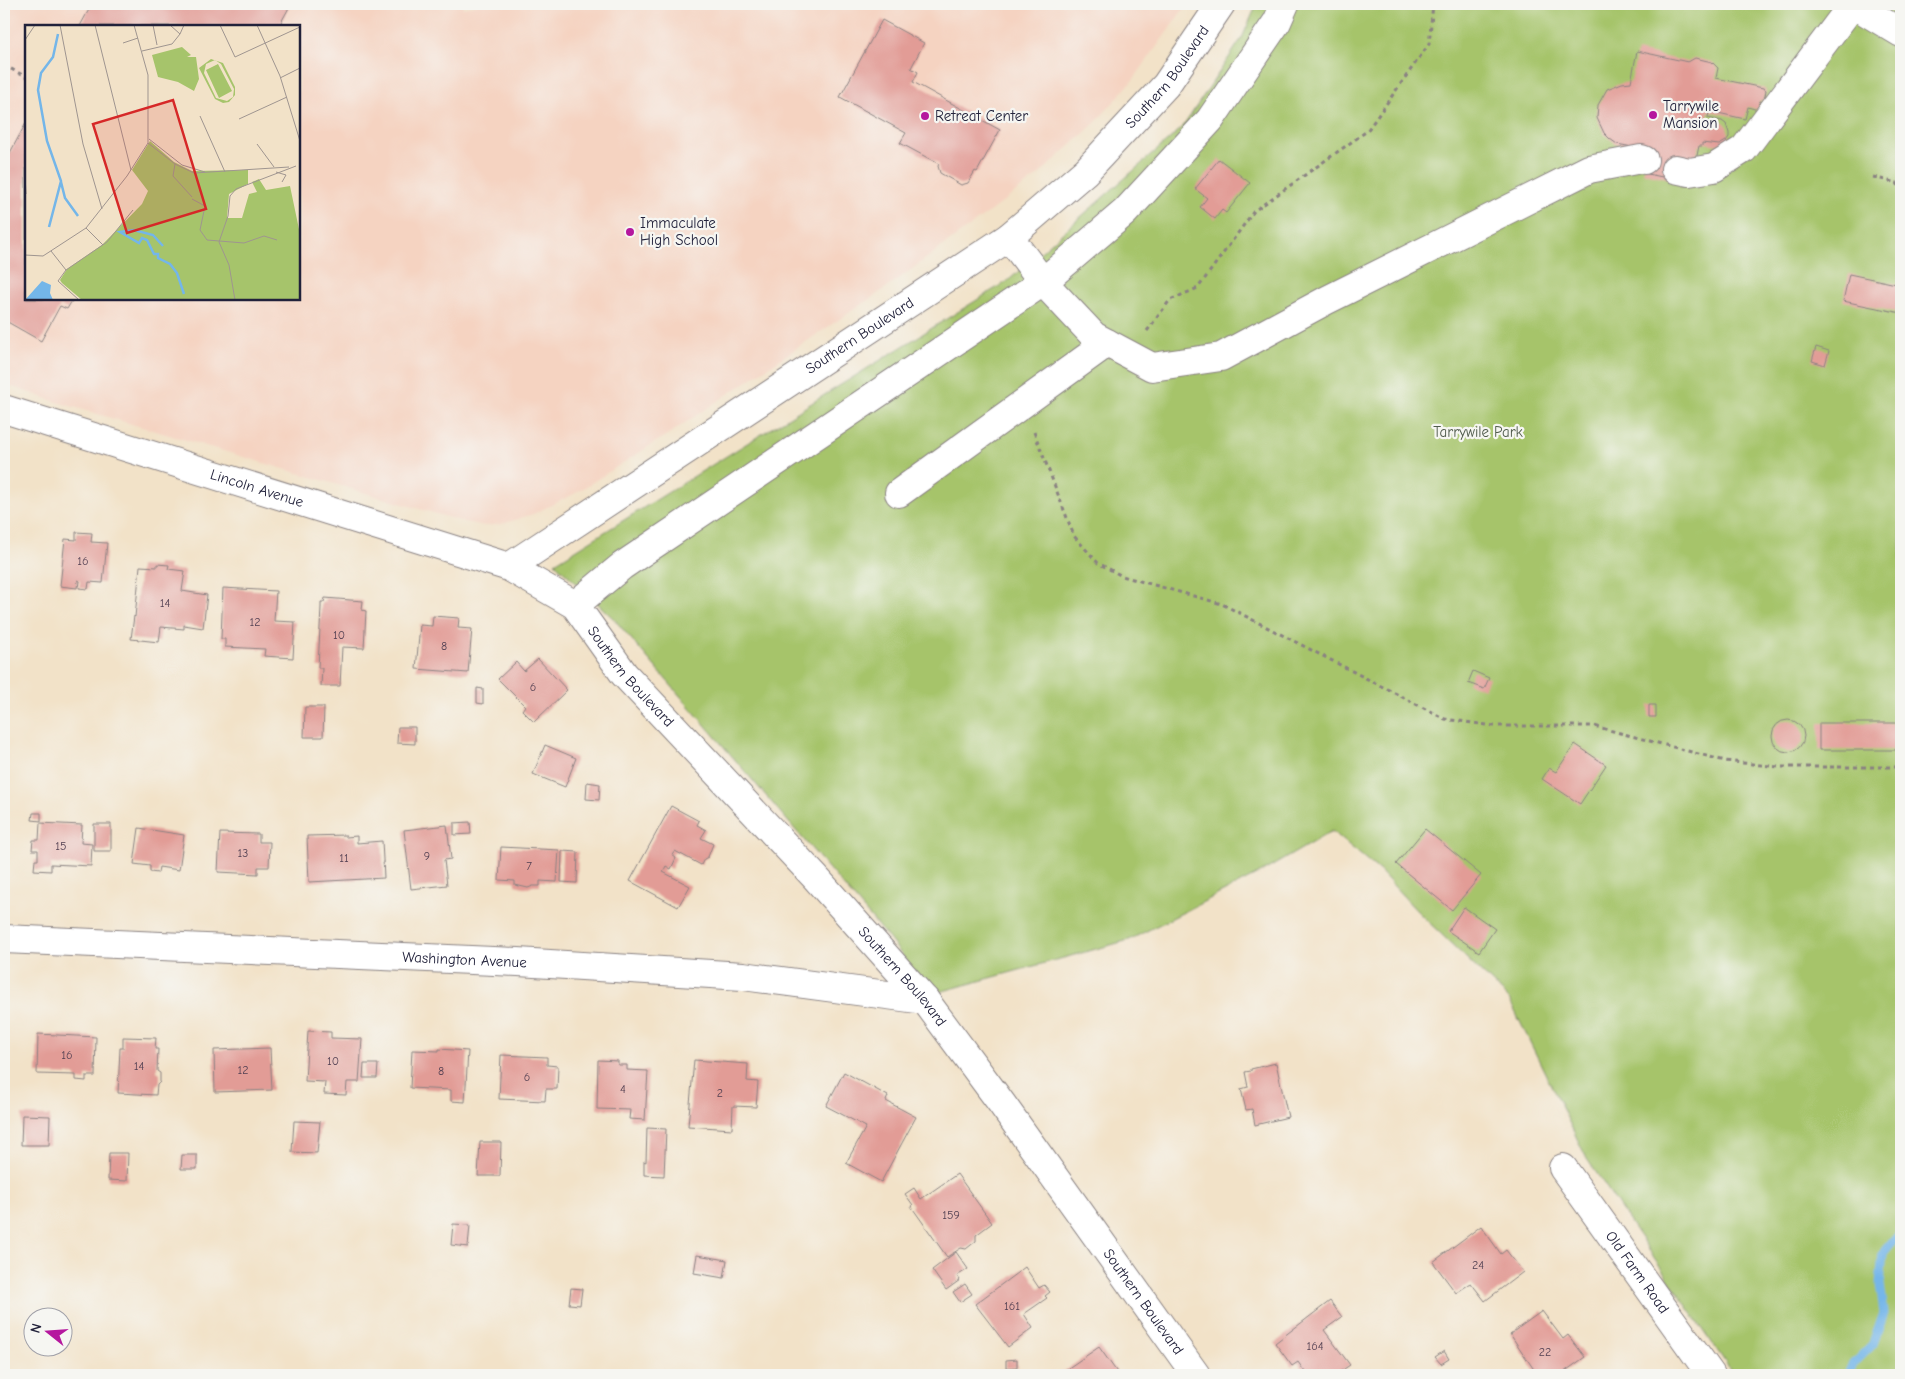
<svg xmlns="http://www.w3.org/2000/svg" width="1905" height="1379" font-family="'Comic Neue',sans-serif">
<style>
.built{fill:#f5d3c1;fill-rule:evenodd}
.green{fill:#a6c46b;stroke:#647353}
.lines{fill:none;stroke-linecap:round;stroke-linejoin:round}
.stream{stroke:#74b6e9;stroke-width:9}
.building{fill:#e29c96}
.minor-casing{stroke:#8a8282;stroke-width:30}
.path{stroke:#8a8282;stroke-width:3;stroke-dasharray:4 4;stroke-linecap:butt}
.minor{stroke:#fff;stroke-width:28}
.poi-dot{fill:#b5179e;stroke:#f6f6f2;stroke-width:2}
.labels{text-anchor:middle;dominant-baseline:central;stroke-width:4.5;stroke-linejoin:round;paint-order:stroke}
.number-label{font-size:12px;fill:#524052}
.street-label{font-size:15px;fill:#22223b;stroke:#f6f6f2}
.poi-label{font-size:15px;fill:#22223b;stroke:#f6f6f2;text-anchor:start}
.park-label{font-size:15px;fill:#505b4c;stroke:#f6f6f2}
.inset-river{fill:none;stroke:#74b6e9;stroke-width:2.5}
.inset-road{fill:none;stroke:#9f9590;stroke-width:1}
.view{fill:#d62828;fill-opacity:0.15;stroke:#d62828;stroke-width:2.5}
.inset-edge{fill:none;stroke:#22223b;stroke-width:2.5}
</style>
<rect width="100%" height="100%" fill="#f6f6f2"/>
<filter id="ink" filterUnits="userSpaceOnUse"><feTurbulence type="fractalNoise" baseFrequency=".02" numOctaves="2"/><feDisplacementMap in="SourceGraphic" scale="10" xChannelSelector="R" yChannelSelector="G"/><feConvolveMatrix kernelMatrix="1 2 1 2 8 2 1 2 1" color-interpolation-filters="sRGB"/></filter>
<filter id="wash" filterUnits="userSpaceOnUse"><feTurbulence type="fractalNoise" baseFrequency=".0096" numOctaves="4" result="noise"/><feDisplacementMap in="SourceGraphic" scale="20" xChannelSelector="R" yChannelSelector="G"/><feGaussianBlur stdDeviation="1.12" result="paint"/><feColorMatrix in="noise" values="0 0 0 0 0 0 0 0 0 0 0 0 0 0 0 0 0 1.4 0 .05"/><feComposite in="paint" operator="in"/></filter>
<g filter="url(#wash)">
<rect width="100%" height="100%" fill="#f2e2c8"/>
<path class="built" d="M 4,4 L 462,4 L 463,8 L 478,4 L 1187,4 L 1133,80 L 1095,123 L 1035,178 L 889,286 L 670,433 L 574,494 L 533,514 L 502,524 L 485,526 L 464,522 L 60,403 L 4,384 ZM 26,26 L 299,26 L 299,299 L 26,299 Z"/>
<path class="green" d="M 1257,4 L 1901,4 L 1901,1375 L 1734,1375 L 1587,1159 L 1509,999 L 1417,911 L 1380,871 L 1332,831 L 1262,872 L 1129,940 L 932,994 L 890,940 L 614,619 L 555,563 L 1009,280 L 1182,128 L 1242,38 Z"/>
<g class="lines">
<path class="stream" d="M 1847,1375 L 1853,1364 L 1873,1344 L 1884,1313 L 1880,1284 L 1883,1253 L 1901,1231"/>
</g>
<g id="blocks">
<path class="building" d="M 92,4 L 291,4 L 279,26 L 80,26 Z
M 882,20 L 924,43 L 911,68 L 918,72 L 913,82 L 1000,130 L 977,172 L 975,171 L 968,183 L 961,185 L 940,173 L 938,166 L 939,164 L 900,143 L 906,133 L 840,97 Z
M 1637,51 L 1688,62 L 1695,58 L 1712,62 L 1718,68 L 1716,78 L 1763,88 L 1766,90 L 1764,102 L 1760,101 L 1758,110 L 1748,107 L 1745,119 L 1709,111 L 1708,118 L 1722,121 L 1726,124 L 1729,133 L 1729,137 L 1726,141 L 1719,145 L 1702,143 L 1702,146 L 1699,146 L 1696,160 L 1677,155 L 1672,179 L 1643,173 L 1647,150 L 1617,144 L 1610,139 L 1604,133 L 1597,118 L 1598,105 L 1607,89 L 1622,83 L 1631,82 Z
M 26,123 L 26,299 L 73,299 L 67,309 L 60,306 L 41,341 L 4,320 L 4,164 Z
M 1219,159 L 1250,183 L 1226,213 L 1222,210 L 1215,219 L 1200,207 L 1207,198 L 1195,189 Z
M 1849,274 L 1901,285 L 1901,313 L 1843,301 Z
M 1816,347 L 1829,351 L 1825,365 L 1812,361 Z
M 76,532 L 92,533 L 91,542 L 107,543 L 103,583 L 89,582 L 88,589 L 79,588 L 80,581 L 78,580 L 77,588 L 60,586 L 65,539 L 76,540 Z
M 157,564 L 169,565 L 168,569 L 185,571 L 182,591 L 207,595 L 203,628 L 184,625 L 184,629 L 161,627 L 159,642 L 131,639 L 134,616 L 135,617 L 140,566 L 157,567 Z
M 223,588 L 276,591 L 274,621 L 295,622 L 293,658 L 264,656 L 265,649 L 225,647 L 225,639 L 221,639 Z
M 325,598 L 363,601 L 362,610 L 366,611 L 364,648 L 342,647 L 340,686 L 321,686 L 322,668 L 318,668 L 321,607 L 321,602 L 324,602 Z
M 433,616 L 459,618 L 458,628 L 472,629 L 468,673 L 416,669 L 420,625 L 432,626 Z
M 538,659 L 567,690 L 534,722 L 522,710 L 525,706 L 498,679 L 516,662 L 524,671 Z
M 1473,671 L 1489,678 L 1484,689 L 1468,683 Z
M 477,688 L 483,689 L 483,704 L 477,703 Z
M 1649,705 L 1656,705 L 1656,717 L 1649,717 Z
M 305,707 L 324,707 L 323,737 L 304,737 Z
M1772 736a16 16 0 1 1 32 0a16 16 0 1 1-32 0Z
M 1819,723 L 1899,723 L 1899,750 L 1819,750 Z
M 398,727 L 415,727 L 415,744 L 397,743 Z
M 1575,744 L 1606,765 L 1580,804 L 1542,779 L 1549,768 L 1556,772 Z
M 545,745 L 576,758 L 565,787 L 533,774 Z
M 587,782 L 600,784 L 599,800 L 586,799 Z
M 671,806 L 699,821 L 697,825 L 706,830 L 701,838 L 713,844 L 708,857 L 704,859 L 701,865 L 675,851 L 672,855 L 676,858 L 671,869 L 666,866 L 663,872 L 690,886 L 678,907 L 630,881 Z
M 33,813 L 41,813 L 41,821 L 32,820 Z
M 470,822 L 471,834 L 454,835 L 454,823 Z
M 40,823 L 82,825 L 81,843 L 92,844 L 91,866 L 51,864 L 51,871 L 34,870 L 35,860 L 38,860 L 38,850 L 32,850 L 33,840 L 39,840 Z
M 94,824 L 111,824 L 111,851 L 94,851 Z
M 447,825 L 451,859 L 444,860 L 447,885 L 411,889 L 404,830 Z
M 139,828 L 184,835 L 179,870 L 159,867 L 158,873 L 150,872 L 150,866 L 134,864 Z
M 1425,829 L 1481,875 L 1452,910 L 1396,864 Z
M 220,833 L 259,834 L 259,842 L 270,842 L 269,867 L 258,867 L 258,874 L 218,872 Z
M 346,835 L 346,837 L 357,836 L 357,843 L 382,841 L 384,878 L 309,882 L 307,836 Z
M 501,847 L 559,850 L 557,882 L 540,881 L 540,886 L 533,886 L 528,888 L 515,885 L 515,881 L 499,880 Z
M 562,851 L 578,852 L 577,883 L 561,882 Z
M 1464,907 L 1495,929 L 1479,952 L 1448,931 Z
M 308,1031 L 331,1032 L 331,1038 L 362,1039 L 359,1082 L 347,1082 L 346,1095 L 324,1094 L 325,1082 L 305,1081 Z
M 38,1034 L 96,1037 L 95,1076 L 86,1076 L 86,1081 L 76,1080 L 76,1075 L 37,1074 Z
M 123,1037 L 156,1038 L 155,1049 L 158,1049 L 157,1071 L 160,1073 L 160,1082 L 157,1085 L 156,1095 L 118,1093 L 120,1048 L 123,1048 Z
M 270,1048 L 272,1090 L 215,1092 L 214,1050 Z
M 439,1049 L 468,1051 L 465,1102 L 451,1101 L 451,1090 L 410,1088 L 412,1050 L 439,1051 Z
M 501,1055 L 547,1057 L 547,1065 L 558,1066 L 557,1089 L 546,1089 L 545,1101 L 499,1099 Z
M 598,1060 L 618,1061 L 618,1065 L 627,1065 L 627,1070 L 648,1071 L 645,1120 L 629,1119 L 630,1110 L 597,1109 Z
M 694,1060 L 748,1064 L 747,1081 L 758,1082 L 756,1107 L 733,1106 L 732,1129 L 688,1126 Z
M 1276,1063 L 1288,1117 L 1255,1125 L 1252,1109 L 1246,1110 L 1241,1089 L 1248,1087 L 1245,1072 L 1251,1071 L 1251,1069 Z
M 364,1064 L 378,1064 L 377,1078 L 363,1078 Z
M 844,1072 L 888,1096 L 886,1101 L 916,1117 L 881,1182 L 846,1163 L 866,1127 L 826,1106 Z
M 22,1115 L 50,1116 L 49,1145 L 21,1145 Z
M 294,1121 L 320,1122 L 317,1153 L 292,1152 Z
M 647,1128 L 666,1129 L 664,1176 L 644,1175 L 644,1161 L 646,1162 Z
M 480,1142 L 501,1142 L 500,1176 L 478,1176 Z
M 109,1153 L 128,1153 L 127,1181 L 108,1180 Z
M 182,1155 L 197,1155 L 197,1169 L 181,1169 Z
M 957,1174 L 992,1223 L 976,1235 L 976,1241 L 966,1249 L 961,1248 L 947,1257 L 911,1206 L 913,1205 L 905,1194 L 914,1188 L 921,1199 Z
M 453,1224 L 470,1225 L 468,1247 L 451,1245 Z
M 1481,1226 L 1501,1254 L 1506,1250 L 1523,1272 L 1485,1301 L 1471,1283 L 1456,1293 L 1433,1262 Z
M 956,1252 L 968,1269 L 957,1276 L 960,1280 L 946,1290 L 932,1270 Z
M 697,1255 L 727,1260 L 724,1278 L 694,1273 Z
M 1025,1267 L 1039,1288 L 1044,1285 L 1050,1292 L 1045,1296 L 1047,1298 L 1024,1314 L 1033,1328 L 1008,1347 L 975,1304 Z
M 965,1284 L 972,1294 L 960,1302 L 953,1292 Z
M 571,1288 L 582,1289 L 580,1305 L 569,1304 Z
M 1330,1301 L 1342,1317 L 1324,1330 L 1350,1365 L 1335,1375 L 1307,1375 L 1298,1362 L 1292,1366 L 1275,1343 Z
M 1542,1311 L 1563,1339 L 1568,1335 L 1585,1357 L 1560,1375 L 1529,1375 L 1535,1371 L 1510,1334 Z
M 1099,1347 L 1119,1375 L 1068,1375 L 1064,1371 Z
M 1444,1351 L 1449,1359 L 1441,1364 L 1435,1357 Z
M 1017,1359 L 1017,1367 L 1006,1368 L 1006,1360 Z"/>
</g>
</g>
<g filter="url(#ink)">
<use href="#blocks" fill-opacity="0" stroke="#8a8282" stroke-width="1"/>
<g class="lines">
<defs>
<g id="minor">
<path d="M 1675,169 L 1689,172 L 1714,168 L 1744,149 L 1853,4 L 1901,33"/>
<path d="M 1009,237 L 1043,282 L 1094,336 L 1152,367 L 1221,357 L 1327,300 L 1589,169 L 1641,159 L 1644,160"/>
<path id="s1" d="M 4,409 L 509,567 L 575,605 L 624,674 L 815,877 L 925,1000 L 1002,1104 L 1196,1375"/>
<path d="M 899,493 L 1107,343"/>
<path id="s2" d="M 509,567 L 1009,237 L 1086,171 L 1166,85 L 1221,4"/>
<path d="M 575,605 L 622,566 L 1043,282 L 1125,212 L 1210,120 L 1277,22 L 1285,4"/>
<path id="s3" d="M 4,939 L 518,962 L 743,976 L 925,1000"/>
<path id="s4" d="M 1563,1168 L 1711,1375"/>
</g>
</defs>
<use href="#minor" class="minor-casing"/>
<path class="path" d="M 4,65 L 26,77
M 1873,177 L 1897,183 L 1901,190
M 1147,331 L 1170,300 L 1198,288 L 1254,211 L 1367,131 L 1429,44 L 1433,4
M 1034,432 L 1074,536 L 1098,563 L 1122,576 L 1222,604 L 1445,719 L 1494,726 L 1594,726 L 1725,761 L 1779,767 L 1901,767"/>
<use href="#minor" class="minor"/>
</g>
</g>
<g class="poi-dot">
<circle cx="1653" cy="115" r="5"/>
<circle cx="925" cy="116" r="5"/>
<circle cx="630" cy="232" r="5"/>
</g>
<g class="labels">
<g class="number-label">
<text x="83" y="561">16</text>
<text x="165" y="603">14</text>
<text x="255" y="622">12</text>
<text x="339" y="635">10</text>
<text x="444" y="646">8</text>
<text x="533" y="687">6</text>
<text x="61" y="846">15</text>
<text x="243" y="853">13</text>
<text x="427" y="856">9</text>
<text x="344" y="858">11</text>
<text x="529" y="866">7</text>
<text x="67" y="1055">16</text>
<text x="333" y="1061">10</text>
<text x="139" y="1066">14</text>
<text x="243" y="1070">12</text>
<text x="441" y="1071">8</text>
<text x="527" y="1077">6</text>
<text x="623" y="1089">4</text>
<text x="720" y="1093">2</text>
<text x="951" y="1215">159</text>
<text x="1478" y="1265">24</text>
<text x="1012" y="1306">161</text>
<text x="1315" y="1346">164</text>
<text x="1545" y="1352">22</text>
</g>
<g class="street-label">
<text stroke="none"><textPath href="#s2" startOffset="825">Southern Boulevard</textPath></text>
<text stroke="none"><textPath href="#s2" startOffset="420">Southern Boulevard</textPath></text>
<text stroke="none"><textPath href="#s1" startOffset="265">Lincoln Avenue</textPath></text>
<text stroke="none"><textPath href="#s1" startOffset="696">Southern Boulevard</textPath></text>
<text stroke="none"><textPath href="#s3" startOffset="461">Washington Avenue</textPath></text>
<text stroke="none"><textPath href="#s1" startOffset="1101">Southern Boulevard</textPath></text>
<text stroke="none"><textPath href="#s4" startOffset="128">Old Farm Road</textPath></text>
<text stroke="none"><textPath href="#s1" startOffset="1506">Southern Boulevard</textPath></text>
</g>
<g class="poi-label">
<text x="1663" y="106">Tarrywile<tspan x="1663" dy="17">Mansion</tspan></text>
<text x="935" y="116">Retreat Center</text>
<text x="640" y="223">Immaculate<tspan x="640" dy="17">High School</tspan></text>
</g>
<g class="park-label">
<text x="1478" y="432">Tarrywile Park</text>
</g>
</g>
<g transform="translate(25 25)">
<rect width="275" height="275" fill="#f2e2c8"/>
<path d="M 157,22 L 166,30 L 162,32 L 171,32 L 174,54 L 169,66 L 153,57 L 133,52 L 127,30 ZM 186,34 L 198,38 L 210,62 L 210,70 L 204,77 L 198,78 L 190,74 L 174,43 ZM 190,35 L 196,39 L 209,64 L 208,72 L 202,76 L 191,73 L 179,48 L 181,39 ZM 193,39 L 207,66 L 194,73 L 181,45 ZM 125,116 L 149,137 L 167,146 L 223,145 L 223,159 L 204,169 L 202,193 L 217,193 L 224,169 L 232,167 L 227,157 L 234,154 L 241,165 L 265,161 L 275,209 L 275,275 L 57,275 L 37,258 L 35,255 L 42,244 L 77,220 L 117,179 L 123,166 L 107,145 Z" fill="#a6c46b" fill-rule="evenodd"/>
<path d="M 17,256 L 26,260 L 25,268 L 28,275 L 0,275 Z" fill="#74b6e9"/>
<path class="inset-river" d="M 36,157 L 40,173 L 53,191M 24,202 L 36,156 L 22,116 L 13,65 L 16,48 L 28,32 L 33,9M 138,221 L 128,210 L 109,205 L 95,207 L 114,218 L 117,213 L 122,215 L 129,229 L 133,229 L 133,233 L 145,239 L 152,248 L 159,269"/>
<path class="inset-road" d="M 35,0 L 58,119 L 77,184M 70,0 L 106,145M 128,0 L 132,20M 145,0 L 155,9 L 159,0M 195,0 L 210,32 L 275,2M 232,0 L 255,51 L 275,116M 0,15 L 10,0M 98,18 L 113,13M 117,26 L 147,19 L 155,9M 255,53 L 275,43M 175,91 L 200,147M 214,94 L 262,72M 124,114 L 157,140 L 180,147M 123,118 L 150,139 L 169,148 L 264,142M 232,119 L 249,142M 150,139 L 148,151 L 167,172M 251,147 L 261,150 L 257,157M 0,150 L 1,169M 167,174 L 180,181 L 175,205 L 182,215 L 219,218 L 239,211 L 252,215M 61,203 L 78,220M 26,226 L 41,245M 0,230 L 18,231 L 61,203 L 102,151 L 123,118 L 123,50 L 109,0M 54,275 L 33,256 L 41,245 L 82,217 L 108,185M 210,275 L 204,240 L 194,217 L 203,191 L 205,171 L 211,164 L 271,141"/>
<path class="view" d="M 148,75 L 181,184 L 102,208 L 68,99 Z"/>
<rect width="275" height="275" class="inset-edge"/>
</g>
<rect width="1905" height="1379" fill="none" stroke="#f6f6f2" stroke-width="20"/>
<g transform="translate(48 1332) rotate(287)"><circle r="24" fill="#f6f6f2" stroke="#a1a1a9"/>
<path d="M0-4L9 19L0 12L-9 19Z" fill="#b5179e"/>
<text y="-8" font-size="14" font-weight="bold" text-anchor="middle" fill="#22223b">N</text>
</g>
</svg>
